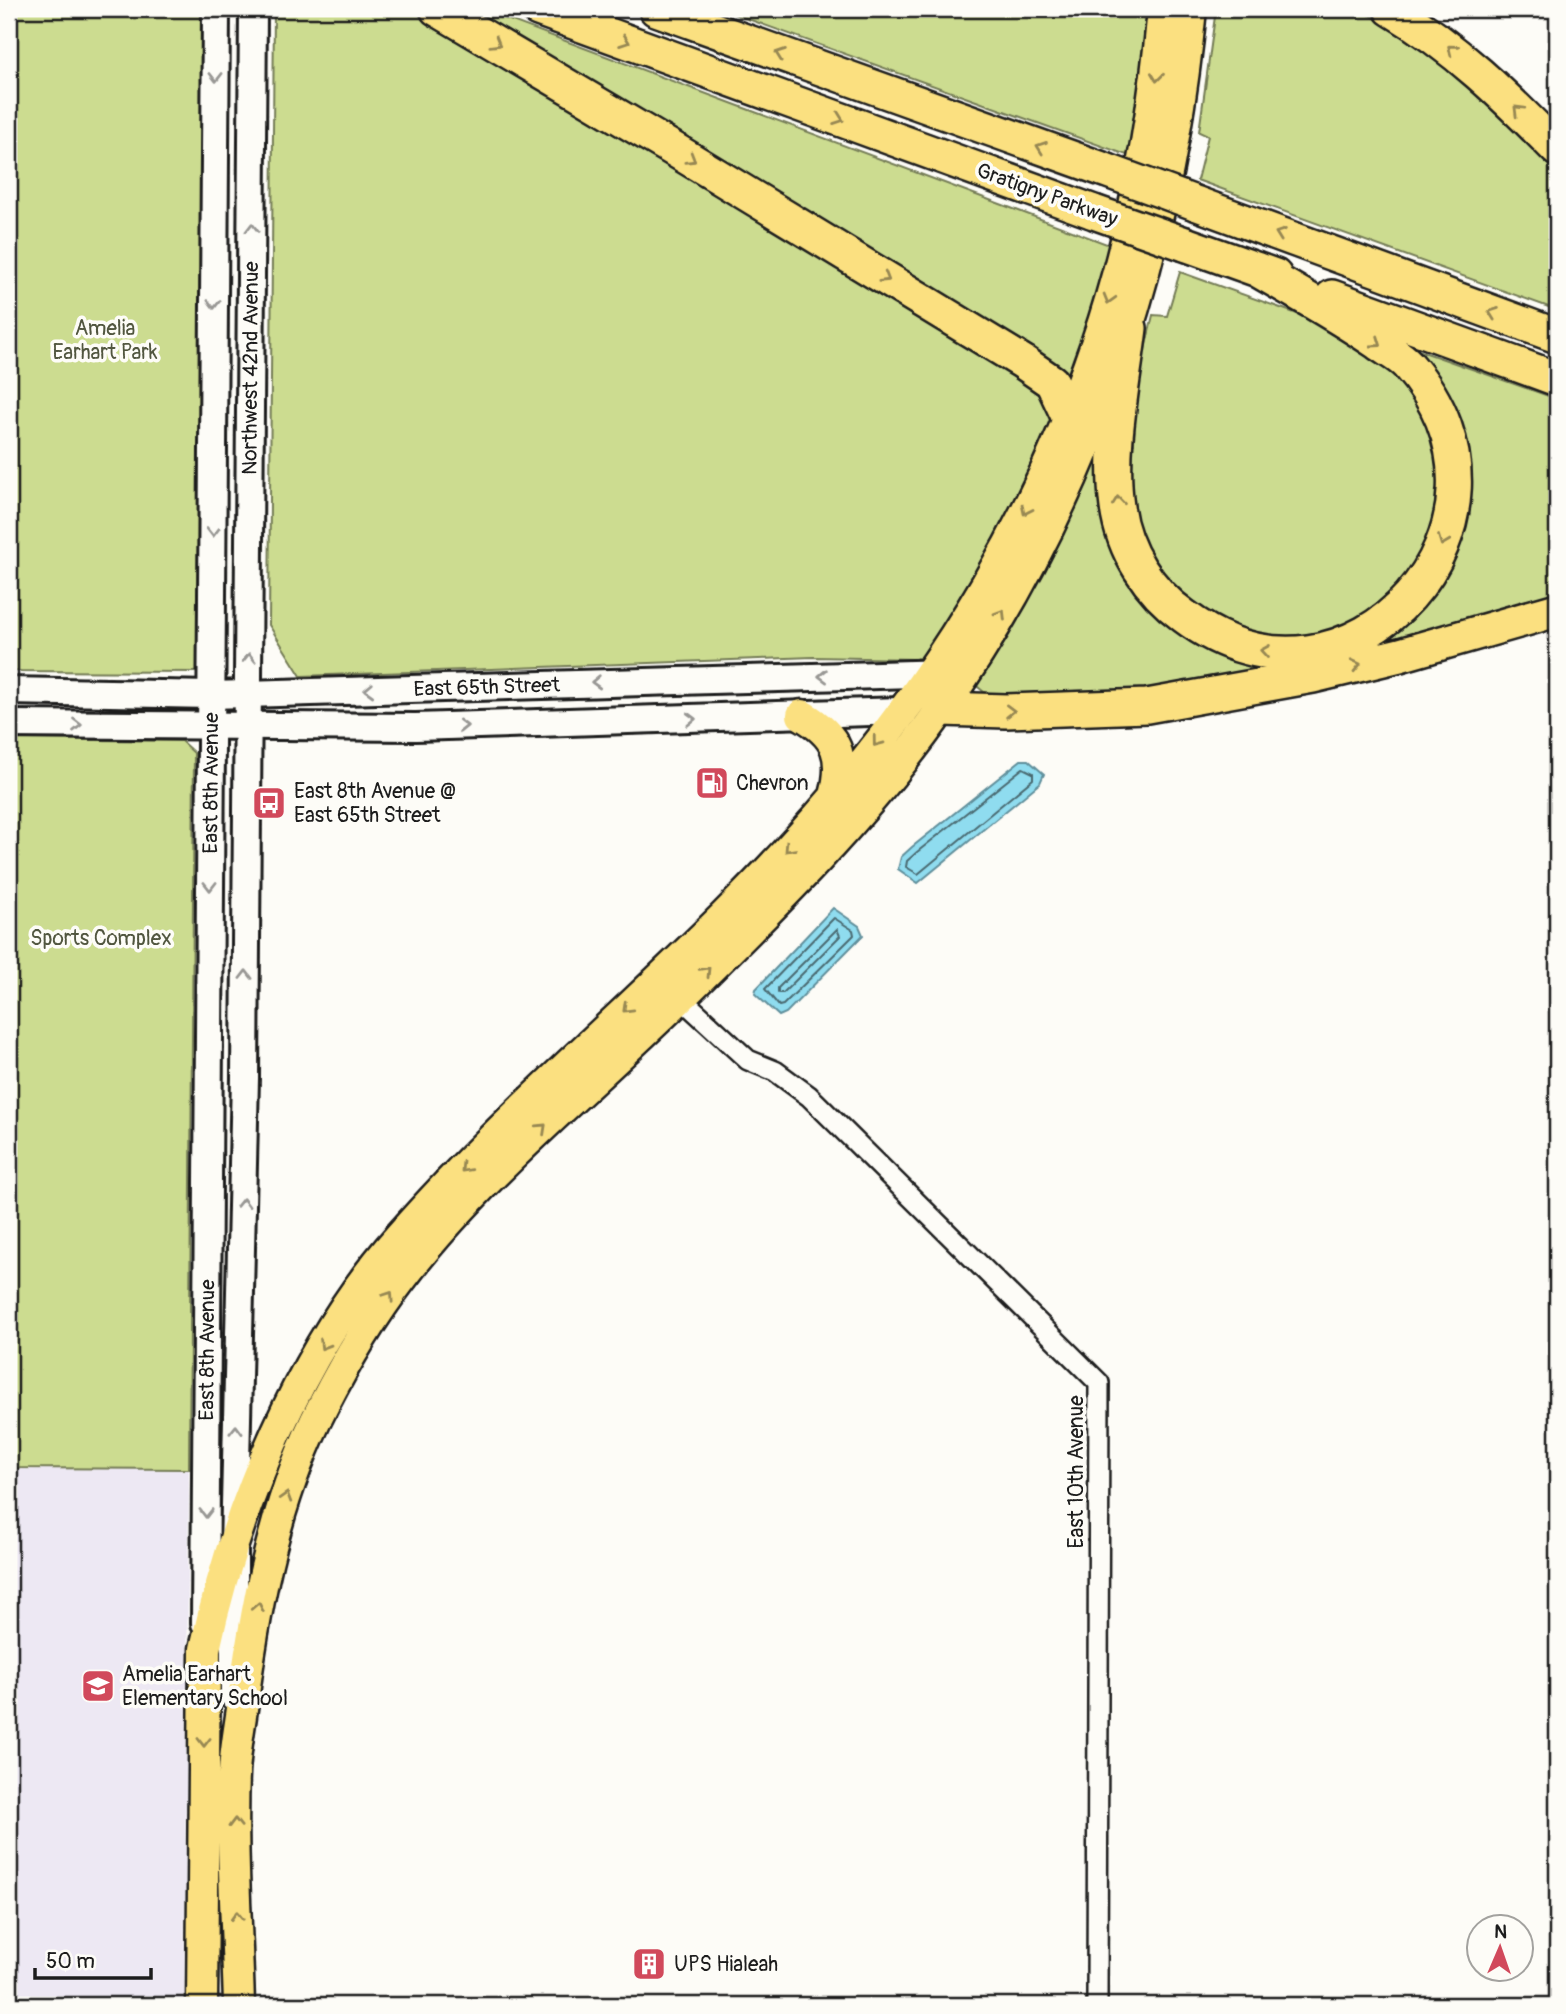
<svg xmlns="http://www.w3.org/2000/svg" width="1566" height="2014" font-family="Pangolin,sans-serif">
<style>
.built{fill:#ede8f3}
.green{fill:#ccdc90;stroke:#747c56;stroke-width:2}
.water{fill:#8fdcef;stroke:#618f9b;stroke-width:2}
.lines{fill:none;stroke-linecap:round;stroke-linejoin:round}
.shore{stroke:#4a6970;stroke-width:2}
.minor-casing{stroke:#1c1c1c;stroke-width:24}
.secondary-casing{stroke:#1c1c1c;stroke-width:32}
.primary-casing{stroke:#1c1c1c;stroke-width:35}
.motorway-casing{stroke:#1c1c1c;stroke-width:38}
.minor{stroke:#fdfcf7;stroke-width:19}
.secondary{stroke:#fdfcf7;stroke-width:26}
.primary{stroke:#fbe080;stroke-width:30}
.motorway{stroke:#fbe080;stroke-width:33}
.motorway-bridge-casing{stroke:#1c1c1c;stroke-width:38;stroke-linecap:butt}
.motorway-bridge{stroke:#fbe080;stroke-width:33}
.oneway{stroke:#978853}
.oneway2{stroke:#989794}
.labels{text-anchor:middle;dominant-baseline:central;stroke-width:7;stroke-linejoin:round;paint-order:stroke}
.street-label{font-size:21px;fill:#1c1c1c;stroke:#fdfcf7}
.park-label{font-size:21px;fill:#51563f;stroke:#fdfcf7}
.poi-label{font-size:21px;fill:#1c1c1c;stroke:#fdfcf7;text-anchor:start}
</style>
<rect width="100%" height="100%" fill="#fdfcf7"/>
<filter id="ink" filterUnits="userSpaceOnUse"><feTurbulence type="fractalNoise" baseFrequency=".0143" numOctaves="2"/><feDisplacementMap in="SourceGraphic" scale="14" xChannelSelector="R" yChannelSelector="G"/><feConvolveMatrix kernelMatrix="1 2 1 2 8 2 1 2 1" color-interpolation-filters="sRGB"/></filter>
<g filter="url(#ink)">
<path class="built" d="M 9,1468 L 189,1469 L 184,2005 L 9,2005 Z"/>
<path class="green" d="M 9,9 L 203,9 L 199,672 L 9,671 Z
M 274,9 L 413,9 L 491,50 L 1025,369 L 1056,418 L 978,582 L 924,657 L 915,659 L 813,657 L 301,676 L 269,625 Z
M 452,9 L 480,9 L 1115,247 L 1070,384 Z
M 720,9 L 1154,9 L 1135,158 Z
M 1216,9 L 1356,9 L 1387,23 L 1428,48 L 1557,169 L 1557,310 L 1197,180 L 1208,136 L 1199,132 Z
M 1180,272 L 1331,326 L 1402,375 L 1434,430 L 1441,522 L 1393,598 L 1331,632 L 1267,642 L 1191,611 L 1137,541 L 1123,448 L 1134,443 L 1136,388 L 1153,315 L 1167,316 Z
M 1418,350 L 1557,399 L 1557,598 L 1365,651 C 1384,638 1404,625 1419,608 C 1467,554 1483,469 1450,404 C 1441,388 1432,366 1417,356 Z
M 1106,418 L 1130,565 L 1283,670 L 1182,689 L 989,696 L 973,683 Z
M 9,739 L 181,741 L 194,753 L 189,1469 L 9,1468 Z"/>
<path class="water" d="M 1021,760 L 1028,760 L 1044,774 L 1040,783 L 918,883 L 898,869 L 901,857 L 912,847 Z
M 833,908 L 859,926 L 863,935 L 786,1013 L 779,1016 L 755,994 L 756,989 Z"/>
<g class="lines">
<path class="shore" d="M 1023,768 L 1033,773 L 1033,779 L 918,874 L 906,867 L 907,861 L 917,852 Z
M 834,918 L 853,930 L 854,935 L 783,1005 L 779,1006 L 765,989 Z
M 837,929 L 840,936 L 783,993 L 778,993 L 778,988 Z"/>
<defs>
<path id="minor" d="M 672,990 L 748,1060 L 775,1071 L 809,1096 L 1099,1383 L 1097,2005"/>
<g id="secondary">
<path id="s1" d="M 9,691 L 211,695 L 946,673"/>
<path d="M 9,724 L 416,727 L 901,711"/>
<path id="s2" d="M 205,1623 L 216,9"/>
<path id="s3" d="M 234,1696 L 234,1548 L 245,1078 L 253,9"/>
</g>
<path id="primary" d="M 802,715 C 838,736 845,756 835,796
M 202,2005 L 205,1649 C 235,1509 302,1346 399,1237 C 534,1083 701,955 833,799 C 947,666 1040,511 1096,344 C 1133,236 1153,122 1163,9
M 239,2005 C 237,1929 231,1851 234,1774 C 235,1748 241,1720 244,1694 C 257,1595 277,1495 323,1406 C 346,1361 372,1317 402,1278 C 481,1174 586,1090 679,999 C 770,910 869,813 942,708 C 1088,501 1167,260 1191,9"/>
<path id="motorway" d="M 437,9 L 670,147 L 1023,362 L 1052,382 L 1068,416
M 538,9 L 1094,212
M 656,9 L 1105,170
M 1391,9 C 1455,47 1505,96 1557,149
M 1195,203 L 1557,336
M 1185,244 L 1275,276
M 1332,297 L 1557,379
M 1130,328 C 1123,387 1109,448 1117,507 C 1123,551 1149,591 1184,616 C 1351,742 1545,521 1408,365 C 1400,356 1387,350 1378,343 C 1339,316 1297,293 1256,269
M 942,709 L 1006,711 L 1147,706 L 1313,676 L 1400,655 L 1557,610"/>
</defs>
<use href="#minor" class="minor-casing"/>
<use href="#secondary" class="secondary-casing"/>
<use href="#primary" class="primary-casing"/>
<use href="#motorway" class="motorway-casing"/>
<use href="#minor" class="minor"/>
<use href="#secondary" class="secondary"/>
<use href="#primary" class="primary"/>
<use href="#motorway" class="motorway"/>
<defs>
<path id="motorway-bridge" d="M 1105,170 L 1195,203
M 1094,212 L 1185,244"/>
</defs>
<use href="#motorway-bridge" class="motorway-bridge-casing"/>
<use href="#motorway-bridge" class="motorway-bridge"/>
</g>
<defs><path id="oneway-chevron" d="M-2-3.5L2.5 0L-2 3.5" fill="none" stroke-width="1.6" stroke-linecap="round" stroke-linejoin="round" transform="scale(1.75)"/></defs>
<g class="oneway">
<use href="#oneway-chevron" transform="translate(625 41) rotate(20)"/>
<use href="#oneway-chevron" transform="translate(496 43) rotate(31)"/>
<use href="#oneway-chevron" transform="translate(1452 49) rotate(-141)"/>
<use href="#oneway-chevron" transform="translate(780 54) rotate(-160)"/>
<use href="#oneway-chevron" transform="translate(1157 77) rotate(97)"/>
<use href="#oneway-chevron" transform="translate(1518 110) rotate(-135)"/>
<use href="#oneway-chevron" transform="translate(839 119) rotate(20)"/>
<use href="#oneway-chevron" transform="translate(1041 147) rotate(-160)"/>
<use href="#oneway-chevron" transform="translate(691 159) rotate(31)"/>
<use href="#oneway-chevron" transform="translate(1280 234) rotate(-160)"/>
<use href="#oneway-chevron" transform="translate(885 278) rotate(31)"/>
<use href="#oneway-chevron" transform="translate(1109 299) rotate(106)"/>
<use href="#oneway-chevron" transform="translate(1493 313) rotate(-160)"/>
<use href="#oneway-chevron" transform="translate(1377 343) rotate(35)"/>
<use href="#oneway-chevron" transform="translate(1118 501) rotate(-96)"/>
<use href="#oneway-chevron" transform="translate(1026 510) rotate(116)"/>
<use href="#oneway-chevron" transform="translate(1443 541) rotate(111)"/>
<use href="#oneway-chevron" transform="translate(1001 614) rotate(-59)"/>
<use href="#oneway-chevron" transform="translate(1265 651) rotate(-171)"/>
<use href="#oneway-chevron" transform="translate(1356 665) rotate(-13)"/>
<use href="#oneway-chevron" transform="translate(1010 711) rotate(-1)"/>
<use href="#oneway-chevron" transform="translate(877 742) rotate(127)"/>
<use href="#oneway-chevron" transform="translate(789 848) rotate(133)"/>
<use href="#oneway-chevron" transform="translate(706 971) rotate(-46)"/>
<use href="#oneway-chevron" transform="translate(627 1008) rotate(136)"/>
<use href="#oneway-chevron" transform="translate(542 1128) rotate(-43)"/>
<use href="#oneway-chevron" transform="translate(465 1168) rotate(134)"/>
<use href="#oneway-chevron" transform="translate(389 1296) rotate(-56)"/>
<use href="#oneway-chevron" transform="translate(324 1345) rotate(121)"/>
<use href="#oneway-chevron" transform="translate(286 1497) rotate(-73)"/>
<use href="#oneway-chevron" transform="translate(258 1607) rotate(-79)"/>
<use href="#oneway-chevron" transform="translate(204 1742) rotate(90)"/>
<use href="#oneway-chevron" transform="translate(235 1823) rotate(-91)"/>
<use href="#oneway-chevron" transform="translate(237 1916) rotate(-92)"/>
</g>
<g class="oneway2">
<use href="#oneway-chevron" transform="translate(216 77) rotate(90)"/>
<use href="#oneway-chevron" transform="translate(252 228) rotate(-90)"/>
<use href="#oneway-chevron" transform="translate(214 304) rotate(90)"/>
<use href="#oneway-chevron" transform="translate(213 532) rotate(90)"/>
<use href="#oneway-chevron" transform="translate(249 658) rotate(-90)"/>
<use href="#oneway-chevron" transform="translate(823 676) rotate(179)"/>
<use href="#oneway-chevron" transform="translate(596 682) rotate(178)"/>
<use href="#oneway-chevron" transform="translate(369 690) rotate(178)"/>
<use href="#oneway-chevron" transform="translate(691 719) rotate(-2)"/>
<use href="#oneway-chevron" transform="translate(77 725)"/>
<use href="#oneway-chevron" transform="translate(463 726) rotate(-1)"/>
<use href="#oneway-chevron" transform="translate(210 886) rotate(90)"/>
<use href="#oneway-chevron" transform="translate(246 975) rotate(-90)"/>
<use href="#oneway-chevron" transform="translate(243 1203) rotate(-89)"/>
<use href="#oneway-chevron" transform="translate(236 1430) rotate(-89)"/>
<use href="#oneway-chevron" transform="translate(206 1513) rotate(90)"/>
</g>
</g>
<defs>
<symbol id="fuel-square" viewBox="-11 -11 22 22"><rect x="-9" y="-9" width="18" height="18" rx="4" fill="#d1495b" stroke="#fdfcf7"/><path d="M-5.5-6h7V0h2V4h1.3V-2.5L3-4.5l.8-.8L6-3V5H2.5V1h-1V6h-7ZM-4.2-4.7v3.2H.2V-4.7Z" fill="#fff"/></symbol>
<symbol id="bus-square" viewBox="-11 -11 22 22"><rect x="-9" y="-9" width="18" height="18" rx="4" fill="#d1495b" stroke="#fdfcf7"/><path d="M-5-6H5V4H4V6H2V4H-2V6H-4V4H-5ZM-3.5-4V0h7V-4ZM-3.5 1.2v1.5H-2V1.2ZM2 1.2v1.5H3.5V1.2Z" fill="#fff"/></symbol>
<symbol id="school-square" viewBox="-11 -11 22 22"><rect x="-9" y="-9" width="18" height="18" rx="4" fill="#d1495b" stroke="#fdfcf7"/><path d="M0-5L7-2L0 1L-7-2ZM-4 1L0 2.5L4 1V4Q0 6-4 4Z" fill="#fff"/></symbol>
<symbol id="building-square" viewBox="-11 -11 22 22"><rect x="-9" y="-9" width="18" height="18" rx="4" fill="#d1495b" stroke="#fdfcf7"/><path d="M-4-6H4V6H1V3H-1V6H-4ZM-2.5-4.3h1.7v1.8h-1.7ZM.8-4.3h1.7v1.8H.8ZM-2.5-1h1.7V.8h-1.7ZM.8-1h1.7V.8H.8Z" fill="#fff"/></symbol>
</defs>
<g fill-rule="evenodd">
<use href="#fuel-square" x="693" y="764" width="38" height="38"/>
<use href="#bus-square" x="250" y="784" width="38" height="38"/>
<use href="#school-square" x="79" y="1667" width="38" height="38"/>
<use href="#building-square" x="630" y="1945" width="38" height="38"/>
</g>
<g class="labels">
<g class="street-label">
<text transform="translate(1047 195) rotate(20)">Gratigny Parkway</text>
<text stroke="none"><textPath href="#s3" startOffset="1328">Northwest 42nd Avenue</textPath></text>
<text stroke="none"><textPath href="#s1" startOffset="478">East 65th Street</textPath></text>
<text stroke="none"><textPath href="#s2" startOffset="840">East 8th Avenue</textPath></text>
<text stroke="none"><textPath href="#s2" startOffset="273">East 8th Avenue</textPath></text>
<text transform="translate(1076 1472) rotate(-90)">East 10th Avenue</text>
</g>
<g class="park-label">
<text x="105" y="328">Amelia<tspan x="105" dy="24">Earhart Park</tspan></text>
<text x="101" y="938">Sports Complex</text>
</g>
<g class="poi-label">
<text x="736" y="783">Chevron</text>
<text x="294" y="791">East 8th Avenue @<tspan x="294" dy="24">East 65th Street</tspan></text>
<text x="122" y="1674">Amelia Earhart<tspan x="122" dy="24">Elementary School</tspan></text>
<text x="674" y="1964">UPS Hialeah</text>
</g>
</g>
<rect width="1566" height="2014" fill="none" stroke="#fdfcf7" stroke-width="35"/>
<rect x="18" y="18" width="1531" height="1979" fill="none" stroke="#1c1c1c" stroke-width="2.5" filter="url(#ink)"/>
<g transform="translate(1500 1948) rotate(2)"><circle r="33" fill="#fdfcf7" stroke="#a3a29f" stroke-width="2"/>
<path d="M0-5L12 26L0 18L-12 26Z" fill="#d1495b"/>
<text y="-10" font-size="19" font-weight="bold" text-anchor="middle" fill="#1c1c1c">N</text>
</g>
<path d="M35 1968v10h116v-10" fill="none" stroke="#1c1c1c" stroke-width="3.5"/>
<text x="46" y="1968" font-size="21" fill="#1c1c1c" stroke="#fdfcf7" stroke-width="5" paint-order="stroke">50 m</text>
</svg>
